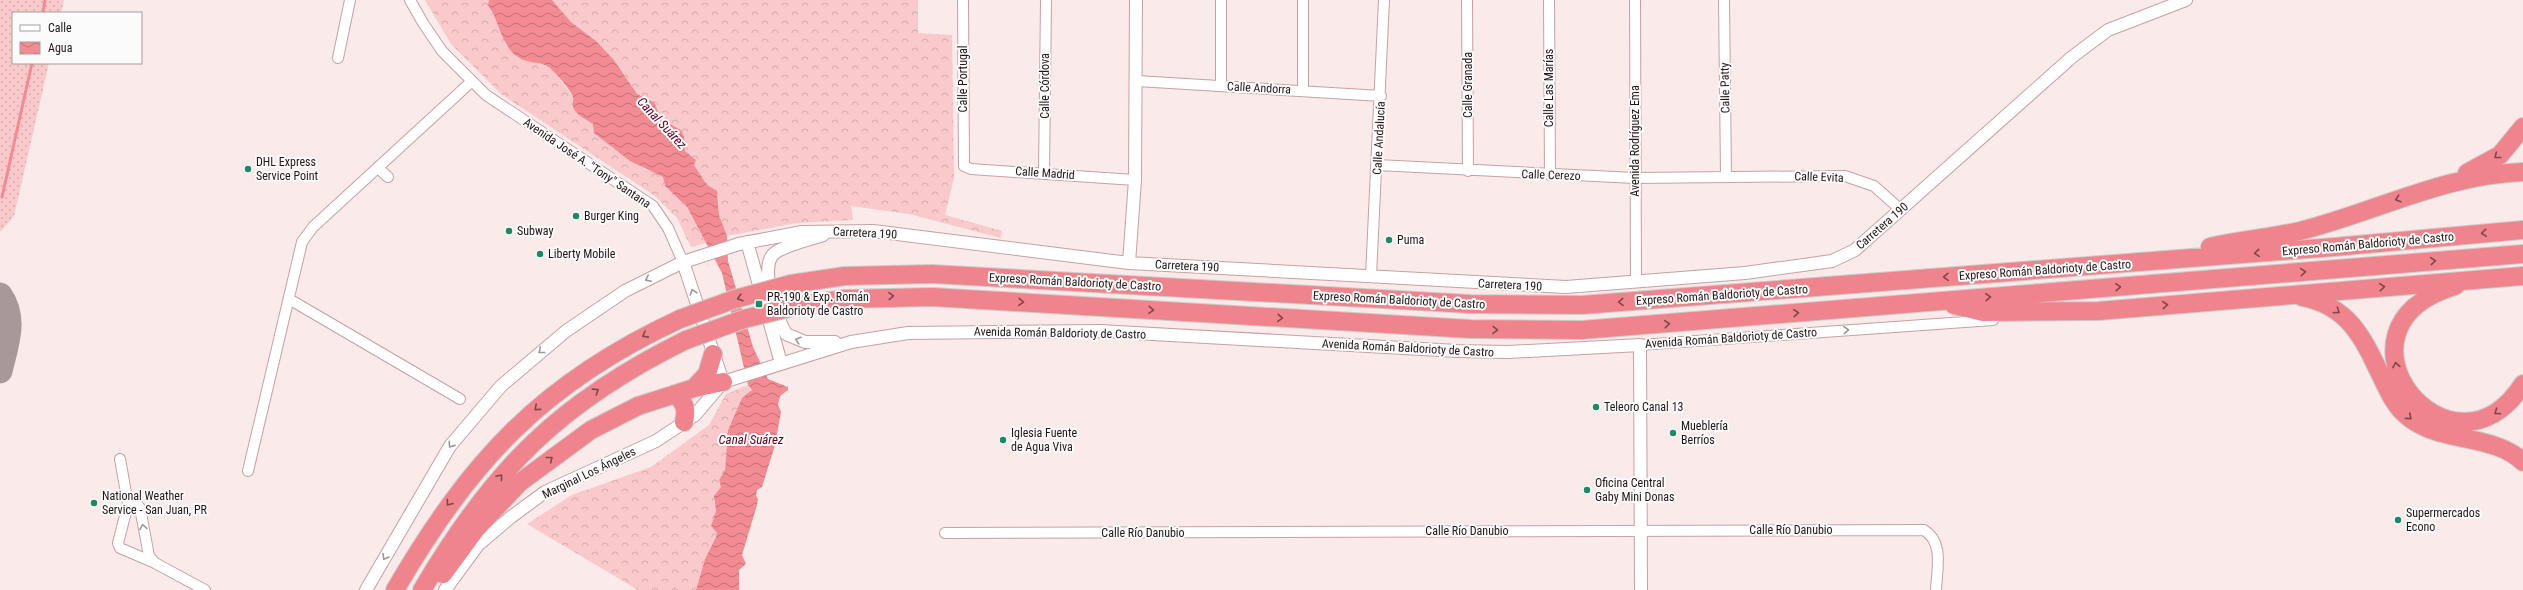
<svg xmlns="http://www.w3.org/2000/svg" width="2523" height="590" font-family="'Roboto Condensed',sans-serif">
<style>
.grass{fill:url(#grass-dots)}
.forest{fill:url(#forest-crowns)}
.water{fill:url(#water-waves)}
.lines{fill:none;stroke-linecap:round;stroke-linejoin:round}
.stream{stroke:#f38b93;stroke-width:3}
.taxiway{stroke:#a89899;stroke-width:25}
.minor-casing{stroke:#c7a1a2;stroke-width:12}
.tertiary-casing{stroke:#c7a1a2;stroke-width:14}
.motorway-casing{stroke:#cfcccc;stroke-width:20}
.minor{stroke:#fff;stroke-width:10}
.tertiary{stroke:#fff;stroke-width:12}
.motorway{stroke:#f0848d;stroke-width:18}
.motorway-bridge-casing{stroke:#cfcccc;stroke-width:20;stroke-linecap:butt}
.motorway-bridge{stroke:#f0848d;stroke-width:18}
.oneway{stroke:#7f474c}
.oneway2{stroke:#9c9696}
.poi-dot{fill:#1e8967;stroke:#fbfbfb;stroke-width:1.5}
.labels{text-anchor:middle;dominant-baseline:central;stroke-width:4;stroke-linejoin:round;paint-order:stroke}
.street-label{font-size:12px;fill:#231516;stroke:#fbfbfb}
.poi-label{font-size:12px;fill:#231516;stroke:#fbfbfb;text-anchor:start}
.water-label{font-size:13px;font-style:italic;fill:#5f0019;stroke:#fbfbfb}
</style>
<defs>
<pattern id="grass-dots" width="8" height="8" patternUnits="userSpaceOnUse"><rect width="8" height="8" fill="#f9c9cb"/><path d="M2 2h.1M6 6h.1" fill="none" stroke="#d5acae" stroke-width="1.8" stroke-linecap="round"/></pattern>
<pattern id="forest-crowns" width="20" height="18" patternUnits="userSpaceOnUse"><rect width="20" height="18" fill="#f9c9cb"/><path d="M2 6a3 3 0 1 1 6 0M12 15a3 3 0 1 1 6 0" fill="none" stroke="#d5acae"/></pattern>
<pattern id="water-waves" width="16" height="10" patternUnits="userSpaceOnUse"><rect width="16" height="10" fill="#f38b93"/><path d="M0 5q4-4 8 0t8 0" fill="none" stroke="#c47077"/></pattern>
</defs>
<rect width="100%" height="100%" fill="#faeaea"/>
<path class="grass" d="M 0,0 L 64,0 L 61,13 L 13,13 L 13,63 L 49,63 L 14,216 L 0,232 Z"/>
<path class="forest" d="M 425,0 L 489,0 L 488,5 L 500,27 L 506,45 L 519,58 L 543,64 L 551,68 L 573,97 L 573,106 L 593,124 L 611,147 L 646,170 L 655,172 L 663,177 L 665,186 L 687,207 L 706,243 L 691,247 L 677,218 L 655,196 L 501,94 L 451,44 Z
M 552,0 L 918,0 L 918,33 L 952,35 L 954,178 L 945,215 L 1002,231 L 1001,238 L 909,214 L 851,206 L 853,220 L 796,223 L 727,236 L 719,215 L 718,195 L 707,185 L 694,165 L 696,160 L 685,151 L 684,137 L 679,129 L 661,119 L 652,100 L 637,94 L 614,60 L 596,41 L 571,22 Z
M 748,385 L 751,393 L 742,398 L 728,430 L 725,470 L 719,480 L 721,487 L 714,500 L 716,511 L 711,526 L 717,533 L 716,537 L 705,559 L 696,590 L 638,590 L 527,524 L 572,495 L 651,467 L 709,425 L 726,394 Z"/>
<path class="water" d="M 489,0 L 552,0 L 571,22 L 596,41 L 614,60 L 637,94 L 654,102 L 661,119 L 681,130 L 684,137 L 685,151 L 696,160 L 694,165 L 707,185 L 717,191 L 719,215 L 727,236 L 728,261 L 753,347 L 768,379 L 788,387 L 788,390 L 780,396 L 778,405 L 781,412 L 775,445 L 762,487 L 757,490 L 756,496 L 758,499 L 757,505 L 742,555 L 746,564 L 739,570 L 739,590 L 696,590 L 705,559 L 716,537 L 717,533 L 711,526 L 716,511 L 714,496 L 721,487 L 719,480 L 725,470 L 728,430 L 742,398 L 752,390 L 748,385 L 722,273 L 687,207 L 665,186 L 663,177 L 630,161 L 594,133 L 593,124 C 586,119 575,115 573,106 C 572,103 574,100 573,97 C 570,89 558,76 552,70 C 544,60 529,65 518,57 C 501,46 500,22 488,5 Z"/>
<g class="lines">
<path class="stream" d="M 43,13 L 45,0
M 2,197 L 32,63"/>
<path class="taxiway" d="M 0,295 C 17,319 6,345 0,371"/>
<defs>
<path id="minor" d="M 410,0 L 423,23 L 442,51 L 486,95 L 653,206 L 668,228 L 683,262
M 963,0 L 964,166 L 971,169 L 1135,180
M 1303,0 L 1303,91
M 1467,0 L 1468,171
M 1549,0 L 1550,175
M 1635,0 L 1636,282
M 1724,0 L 1726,176
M 338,58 L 350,0
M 1137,81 L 1381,96
M 1221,86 L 1221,0
M 1377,165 L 1635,178 L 1845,176 L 1874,186 L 1901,210
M 378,168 L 388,177
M 1044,173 L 1046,0
M 1371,276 L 1384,0
M 289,299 L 460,399
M 1640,345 L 1993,320
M 120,459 L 128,504
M 248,471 L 302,242 L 313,227 L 471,82
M 945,533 L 1924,530 C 1944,542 1937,569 1936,590
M 155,563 L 149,556 L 140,508 L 137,504 L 128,504 L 118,543 L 120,548 L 155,563 L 205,590"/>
<path id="tertiary" d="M 823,235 C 808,240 789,244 776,252 C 757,264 777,318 786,334 L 805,342 L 835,342
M 747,242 L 781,363
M 683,262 L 723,382
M 1129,263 L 1135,180 L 1136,0
M 723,382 L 851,342 L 908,333 L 1100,331 L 1457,351 L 1508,352 L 1640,345 L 1641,590
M 366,590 L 450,446 L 501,386 L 566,331 L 625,291 L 683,262 L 739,244 L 802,232 L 873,231 L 1129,263 L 1566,287 L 1745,273 L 1832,261 L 1855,250 L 2072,57 L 2108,30 L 2186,0
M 445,590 L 478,545 L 511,517 L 545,492 L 656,441 L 695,415 L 723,382"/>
<path id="motorway" d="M 2467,173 L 2500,155 L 2523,127
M 2210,247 C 2240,240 2270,238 2300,231 C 2375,212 2444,175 2523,172
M 791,284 L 845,276 L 932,274 L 1470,304 L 1582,305 L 2334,247 L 2523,230
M 2455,286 C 2315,328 2451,496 2523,384
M 2302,297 C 2350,306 2364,340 2383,380 C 2389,392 2395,406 2406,415 C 2438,444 2494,433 2523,462
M 1954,305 L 1983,312 L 2098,311 L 2523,276
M 797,306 L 844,299 L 932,297 L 1470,329 L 1582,330 L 2523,254
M 694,388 L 707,374 L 713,354
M 675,394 C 685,403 687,409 684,422
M 443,574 L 476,529 L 519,483 L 591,430 L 638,406 L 694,388 L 723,382
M 395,590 C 471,460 542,383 680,319
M 422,590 C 493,469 560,402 686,340"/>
</defs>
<use href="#minor" class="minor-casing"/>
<use href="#tertiary" class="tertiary-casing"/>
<use href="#motorway" class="motorway-casing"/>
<use href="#minor" class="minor"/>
<use href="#tertiary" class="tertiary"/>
<use href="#motorway" class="motorway"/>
<defs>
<path id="motorway-bridge" d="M 680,319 L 735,299 L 791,284
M 686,340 L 744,319 L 797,306"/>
</defs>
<use href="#motorway-bridge" class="motorway-bridge-casing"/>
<use href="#motorway-bridge" class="motorway-bridge"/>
</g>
<defs><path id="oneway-chevron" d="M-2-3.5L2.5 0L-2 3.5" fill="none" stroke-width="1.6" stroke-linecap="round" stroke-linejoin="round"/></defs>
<g class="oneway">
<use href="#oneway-chevron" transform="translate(2497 156) rotate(141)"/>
<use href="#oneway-chevron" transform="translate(2398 199) rotate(162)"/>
<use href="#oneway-chevron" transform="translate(2484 233) rotate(175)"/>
<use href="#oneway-chevron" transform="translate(2257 253) rotate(175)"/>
<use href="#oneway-chevron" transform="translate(2433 261) rotate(-5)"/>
<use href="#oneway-chevron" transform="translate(2303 272) rotate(-5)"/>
<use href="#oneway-chevron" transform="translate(1946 277) rotate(176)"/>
<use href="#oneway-chevron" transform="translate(2118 287) rotate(-4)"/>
<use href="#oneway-chevron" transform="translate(2382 287) rotate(-5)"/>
<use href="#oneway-chevron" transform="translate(891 296) rotate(-2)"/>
<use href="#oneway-chevron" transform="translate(1988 297) rotate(-4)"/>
<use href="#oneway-chevron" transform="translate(740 298) rotate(164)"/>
<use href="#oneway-chevron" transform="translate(1021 302) rotate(4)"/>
<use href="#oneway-chevron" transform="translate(1621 302) rotate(177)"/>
<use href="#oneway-chevron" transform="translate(2165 305) rotate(-5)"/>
<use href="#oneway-chevron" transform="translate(1151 310) rotate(4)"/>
<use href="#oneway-chevron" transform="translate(2337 311) rotate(34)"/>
<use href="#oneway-chevron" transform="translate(1796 313) rotate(-5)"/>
<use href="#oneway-chevron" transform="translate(1280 318) rotate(4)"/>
<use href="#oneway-chevron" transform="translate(1667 324) rotate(-5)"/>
<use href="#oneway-chevron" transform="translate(1495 330) rotate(2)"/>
<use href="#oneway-chevron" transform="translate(645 335) rotate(152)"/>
<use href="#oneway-chevron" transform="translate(2396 365) rotate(-100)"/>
<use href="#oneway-chevron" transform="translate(596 391) rotate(-33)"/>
<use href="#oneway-chevron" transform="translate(537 408) rotate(139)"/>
<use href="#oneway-chevron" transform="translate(2497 412) rotate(146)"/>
<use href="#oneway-chevron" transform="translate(2409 417) rotate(40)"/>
<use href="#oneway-chevron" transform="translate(550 459) rotate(-38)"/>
<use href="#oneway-chevron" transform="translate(500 477) rotate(-50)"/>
<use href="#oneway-chevron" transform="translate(449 503) rotate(126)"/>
</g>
<g class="oneway2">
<use href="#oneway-chevron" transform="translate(648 279) rotate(153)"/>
<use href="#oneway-chevron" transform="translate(693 292) rotate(-108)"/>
<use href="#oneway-chevron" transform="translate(1846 330) rotate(-4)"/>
<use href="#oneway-chevron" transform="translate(798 340) rotate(-161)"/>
<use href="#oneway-chevron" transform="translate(541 351) rotate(141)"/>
<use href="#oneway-chevron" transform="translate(451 445) rotate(125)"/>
<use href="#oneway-chevron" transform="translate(143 527) rotate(-99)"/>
<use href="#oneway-chevron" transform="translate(385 557) rotate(120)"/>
</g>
<g class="poi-dot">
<circle cx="248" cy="169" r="4"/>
<circle cx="576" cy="216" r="4"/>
<circle cx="509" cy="231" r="4"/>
<circle cx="1389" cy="240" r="4"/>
<circle cx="540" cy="254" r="4"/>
<rect x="755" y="300" width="8" height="8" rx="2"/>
<circle cx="1596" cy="407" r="4"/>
<circle cx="1673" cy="433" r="4"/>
<circle cx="1003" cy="440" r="4"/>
<circle cx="1587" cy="490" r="4"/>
<circle cx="94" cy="503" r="4"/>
<circle cx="2398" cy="520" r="4"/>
</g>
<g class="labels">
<g class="street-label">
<text transform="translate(963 79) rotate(-90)">Calle Portugal</text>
<text transform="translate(1468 85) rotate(-90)">Calle Granada</text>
<text transform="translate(1045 86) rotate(-90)">Calle Córdova</text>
<text transform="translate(1259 88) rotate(3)">Calle Andorra</text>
<text transform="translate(1549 88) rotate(-90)">Calle Las Marías</text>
<text transform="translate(1725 88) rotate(-91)">Calle Patty</text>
<text transform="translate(1379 138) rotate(-87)">Calle Andalucía</text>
<text transform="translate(1635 141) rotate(-90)">Avenida Rodríguez Ema</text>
<text transform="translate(587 163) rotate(34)">Avenida José A. "Tony" Santana</text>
<text transform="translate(1045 173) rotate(4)">Calle Madrid</text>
<text transform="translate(1551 175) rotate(2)">Calle Cerezo</text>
<text transform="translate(1819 177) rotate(2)">Calle Evita</text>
<text transform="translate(1882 226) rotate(-41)">Carretera 190</text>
<text transform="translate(865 233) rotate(3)">Carretera 190</text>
<text transform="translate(2368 244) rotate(-5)">Expreso Román Baldorioty de Castro</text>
<text transform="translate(1187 266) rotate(3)">Carretera 190</text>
<text transform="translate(2045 270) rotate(-4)">Expreso Román Baldorioty de Castro</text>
<text transform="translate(1075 282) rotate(3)">Expreso Román Baldorioty de Castro</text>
<text transform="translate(1510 285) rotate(3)">Carretera 190</text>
<text transform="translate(1722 295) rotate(-4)">Expreso Román Baldorioty de Castro</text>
<text transform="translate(1399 300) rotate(3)">Expreso Román Baldorioty de Castro</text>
<text transform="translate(1060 333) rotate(1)">Avenida Román Baldorioty de Castro</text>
<text transform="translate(1731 338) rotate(-4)">Avenida Román Baldorioty de Castro</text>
<text transform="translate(1408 348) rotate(3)">Avenida Román Baldorioty de Castro</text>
<text transform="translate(589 473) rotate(-26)">Marginal Los Ángeles</text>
<text x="1791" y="530">Calle Río Danubio</text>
<text x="1467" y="531">Calle Río Danubio</text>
<text x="1143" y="533">Calle Río Danubio</text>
</g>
<g class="poi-label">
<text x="256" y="162">DHL Express<tspan x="256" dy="14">Service Point</tspan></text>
<text x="584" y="216">Burger King</text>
<text x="517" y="231">Subway</text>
<text x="1397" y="240">Puma</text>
<text x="548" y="254">Liberty Mobile</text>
<text x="767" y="297">PR-190 &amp; Exp. Román<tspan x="767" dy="14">Baldorioty de Castro</tspan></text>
<text x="1604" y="407">Teleoro Canal 13</text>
<text x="1681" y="426">Mueblería<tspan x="1681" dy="14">Berríos</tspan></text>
<text x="1011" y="433">Iglesia Fuente<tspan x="1011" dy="14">de Agua Viva</tspan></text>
<text x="1595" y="483">Oficina Central<tspan x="1595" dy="14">Gaby Mini Donas</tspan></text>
<text x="102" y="496">National Weather<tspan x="102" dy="14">Service - San Juan, PR</tspan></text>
<text x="2406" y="513">Supermercados<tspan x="2406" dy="14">Econo</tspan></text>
</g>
<g class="water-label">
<text transform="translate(662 123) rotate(47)">Canal Suárez</text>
<text x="751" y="439">Canal Suárez</text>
</g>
</g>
<rect x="12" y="12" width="130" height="52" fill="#fbfbfb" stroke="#a59f9f"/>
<rect x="20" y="25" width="20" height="6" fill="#ffffff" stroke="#a59f9f"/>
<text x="48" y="32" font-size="12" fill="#231516">Calle</text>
<rect x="20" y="42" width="20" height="12" fill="url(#water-waves)" stroke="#a59f9f"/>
<text x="48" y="52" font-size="12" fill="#231516">Agua</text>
</svg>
